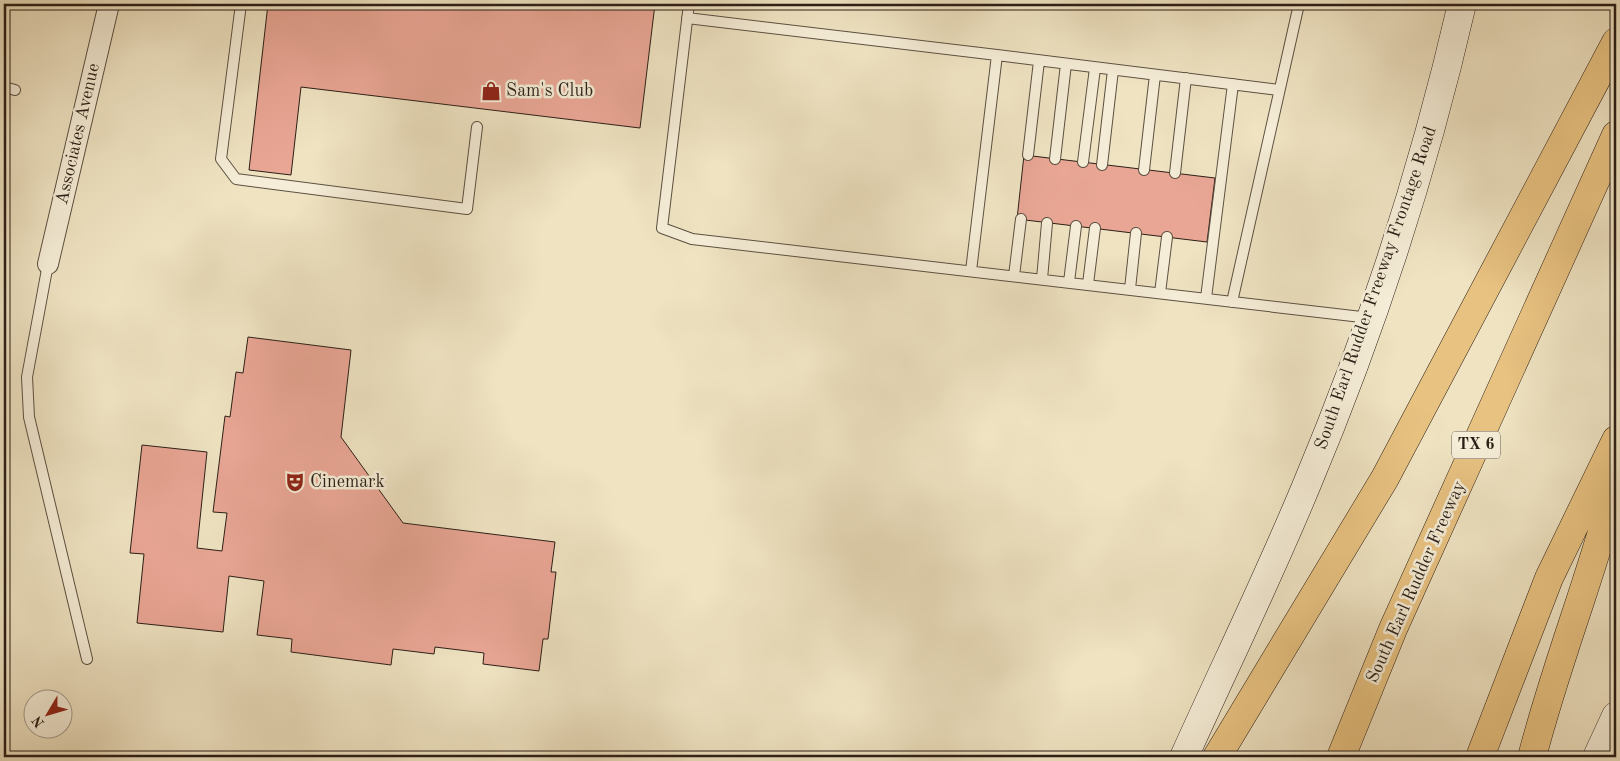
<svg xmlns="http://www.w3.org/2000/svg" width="1620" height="761" font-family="'Old Standard TT',serif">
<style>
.building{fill:#e9a695;stroke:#2b1f17}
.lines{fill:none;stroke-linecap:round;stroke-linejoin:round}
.service-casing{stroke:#5c5042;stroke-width:12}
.minor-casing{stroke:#5c5042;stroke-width:22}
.secondary-casing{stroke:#2b1f17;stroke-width:29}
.motorway-casing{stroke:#2b1f17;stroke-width:29}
.service{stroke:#f5edd7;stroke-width:10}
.minor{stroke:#f5edd7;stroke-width:20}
.secondary{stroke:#f5edd7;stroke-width:28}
.motorway{stroke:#e8c281;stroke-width:28}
.labels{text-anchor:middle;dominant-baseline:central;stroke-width:5;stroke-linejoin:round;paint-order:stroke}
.shield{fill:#f5edd7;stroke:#685d51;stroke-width:1}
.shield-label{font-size:16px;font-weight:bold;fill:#2b1f17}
.poi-label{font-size:18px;fill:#2b1f17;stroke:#f5edd7;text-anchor:start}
.street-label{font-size:18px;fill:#2b1f17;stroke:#f5edd7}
</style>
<rect width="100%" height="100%" fill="#efe3c2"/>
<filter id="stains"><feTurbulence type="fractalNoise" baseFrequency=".004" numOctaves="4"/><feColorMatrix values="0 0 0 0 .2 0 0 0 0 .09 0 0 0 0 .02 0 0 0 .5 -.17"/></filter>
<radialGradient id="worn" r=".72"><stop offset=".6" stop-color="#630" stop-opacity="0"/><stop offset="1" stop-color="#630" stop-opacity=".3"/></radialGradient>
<path class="building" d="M 268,4 L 655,4 L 640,128 L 301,87 L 291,175 L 249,170 Z
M 1024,155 L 1215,178 L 1207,242 L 1017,219 Z
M 248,337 L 351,350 L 341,437 L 403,523 L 555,542 L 551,572 L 556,572 L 548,639 L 543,639 L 539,671 L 483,664 L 484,653 L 435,647 L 434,654 L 393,649 L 391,665 L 291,652 L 292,639 L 257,635 L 264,581 L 229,576 L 223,632 L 137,623 L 144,554 L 130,553 L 142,445 L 207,452 L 197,548 L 222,551 L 227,513 L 213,512 L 225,416 L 230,417 L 236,372 L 243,373 Z"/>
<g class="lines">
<defs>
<path id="service" d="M 241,4 L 221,159 L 236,179 L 467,209 L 477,127
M 689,4 L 662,228 L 692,239 L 1370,318
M 687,18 L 997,55 L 971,271
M 997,55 L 1279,90
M 4,87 L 15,90
M 1028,155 L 1039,61
M 1055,159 L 1066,64
M 1083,162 L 1095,68
M 1102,165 L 1113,70
M 1144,170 L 1155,75
M 1175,173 L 1186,78
M 48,264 L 27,377 L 29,417 L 87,659
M 1014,276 L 1021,219
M 1042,279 L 1047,223
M 1069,282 L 1076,226
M 1088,284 L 1095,228
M 1130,289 L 1136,233
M 1160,293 L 1167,237
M 1206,298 L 1233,84
M 1232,302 L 1299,4"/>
<path id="minor" d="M 48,264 L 109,4"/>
<path id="secondary" d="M 1184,757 C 1225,666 1269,576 1307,484 C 1371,332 1425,165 1462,4
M 1597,757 L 1616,716"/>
<path id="motorway" d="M 1217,757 L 1385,478 L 1616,42
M 1341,757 L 1393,629 L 1616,135
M 1480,757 L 1549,578 L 1616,440
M 1532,757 C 1556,664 1592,575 1616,483"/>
</defs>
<use href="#service" class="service-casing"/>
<use href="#minor" class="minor-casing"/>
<use href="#secondary" class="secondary-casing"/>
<use href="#motorway" class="motorway-casing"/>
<use href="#service" class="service"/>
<use href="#minor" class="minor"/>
<use href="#secondary" class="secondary"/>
<use href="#motorway" class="motorway"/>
</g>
<defs>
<symbol id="shop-bare" viewBox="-9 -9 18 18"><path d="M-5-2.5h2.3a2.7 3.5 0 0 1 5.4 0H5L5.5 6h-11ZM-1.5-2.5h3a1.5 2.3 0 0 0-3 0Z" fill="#8f2418" stroke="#f5edd7" stroke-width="2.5" paint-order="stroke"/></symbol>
<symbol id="theatre-bare" viewBox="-9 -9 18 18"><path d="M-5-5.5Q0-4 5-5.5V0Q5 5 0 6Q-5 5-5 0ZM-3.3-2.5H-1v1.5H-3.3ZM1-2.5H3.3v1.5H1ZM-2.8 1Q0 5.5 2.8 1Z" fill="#8f2418" stroke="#f5edd7" stroke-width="2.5" paint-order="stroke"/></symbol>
</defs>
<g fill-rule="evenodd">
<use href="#shop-bare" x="477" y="77" width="28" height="28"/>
<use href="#theatre-bare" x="281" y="468" width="28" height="28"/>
</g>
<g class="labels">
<rect class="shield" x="1452" y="431.5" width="48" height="27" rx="4"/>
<g class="shield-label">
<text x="1476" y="445">TX 6</text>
</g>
<g class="poi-label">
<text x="506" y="91">Sam's Club</text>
<text x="310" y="482">Cinemark</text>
</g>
<g class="street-label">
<text transform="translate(78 134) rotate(-77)">Associates Avenue</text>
<text transform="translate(1376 288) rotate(-71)">South Earl Rudder Freeway Frontage Road</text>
<text transform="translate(1416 582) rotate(-66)">South Earl Rudder Freeway</text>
</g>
</g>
<rect width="1620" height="761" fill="none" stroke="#efe3c2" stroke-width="20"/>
<rect x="5" y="5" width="1610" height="751" fill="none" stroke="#2b1f17" stroke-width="2.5"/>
<rect x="10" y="10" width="1600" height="741" fill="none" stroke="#2b1f17"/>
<g transform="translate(48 714) rotate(232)"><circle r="24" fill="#f5edd7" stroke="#a49b8a"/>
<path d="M0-4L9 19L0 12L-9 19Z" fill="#8f2418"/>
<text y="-8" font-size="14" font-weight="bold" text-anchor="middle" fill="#2b1f17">N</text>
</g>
<rect width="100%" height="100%" filter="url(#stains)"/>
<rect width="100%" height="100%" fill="url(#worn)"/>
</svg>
